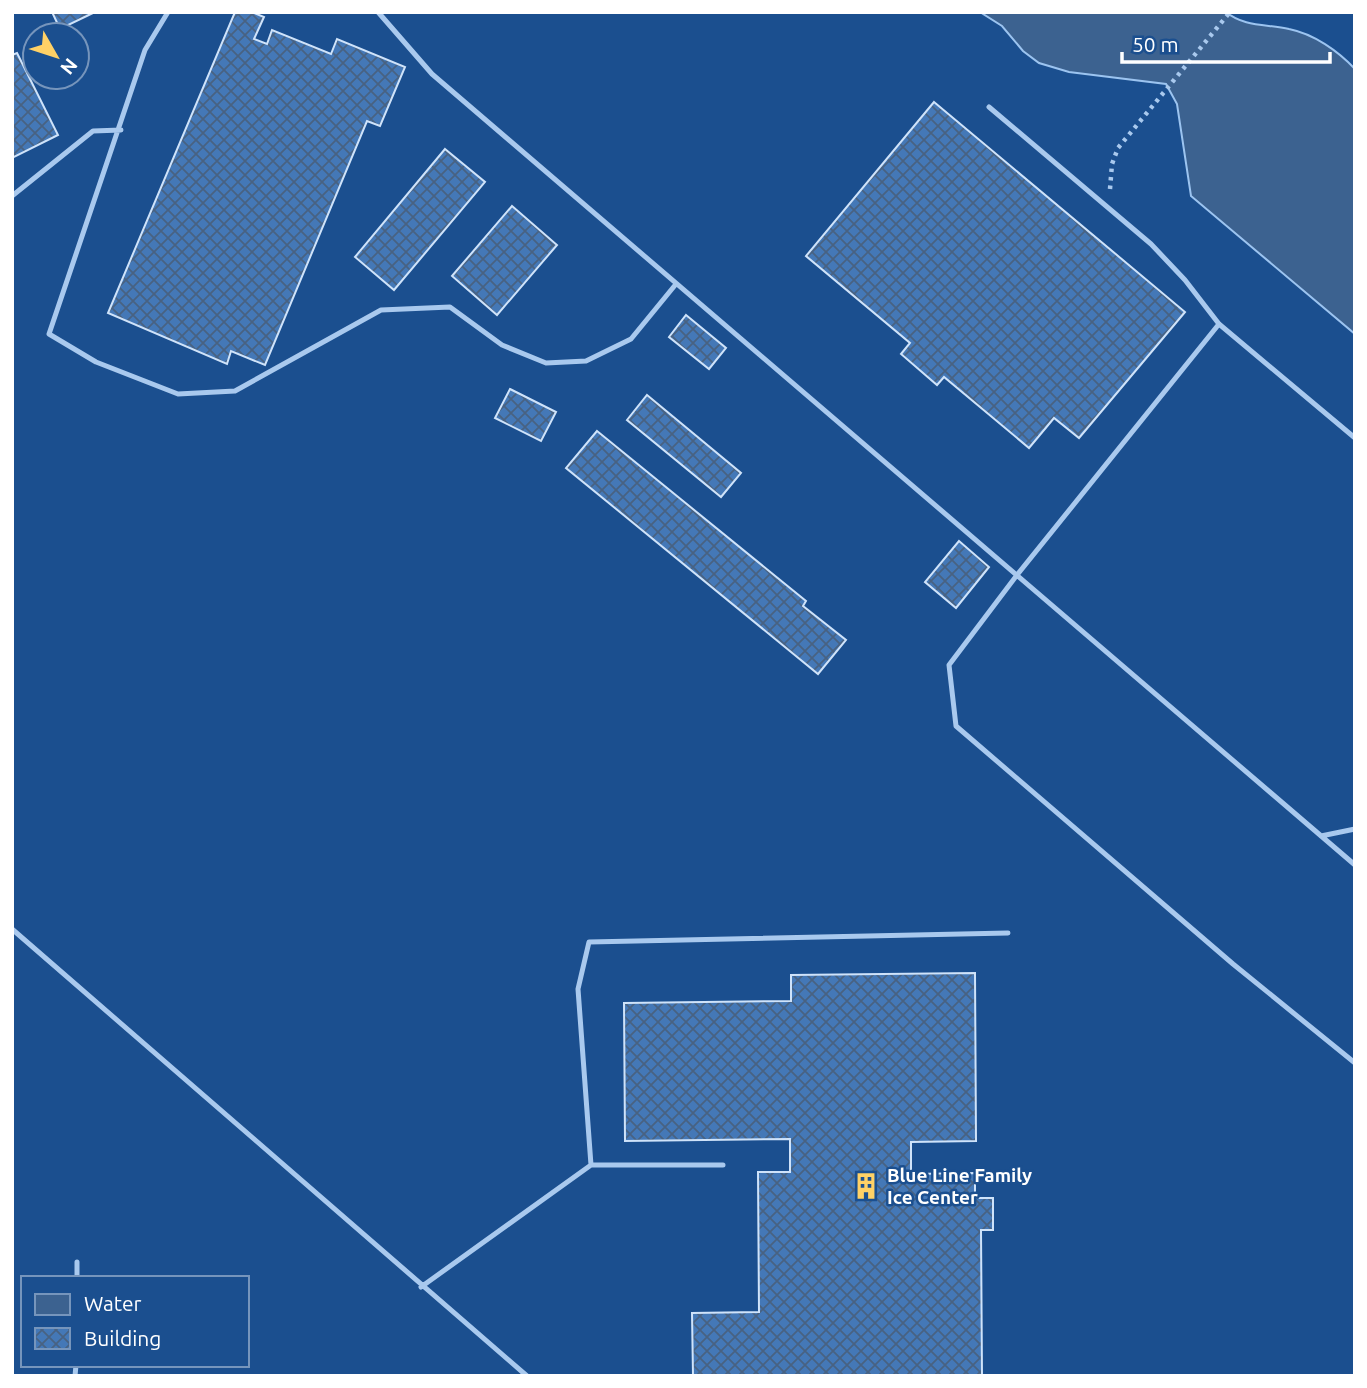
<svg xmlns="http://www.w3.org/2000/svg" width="1367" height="1388" font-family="Ubuntu,sans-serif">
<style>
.water{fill:#3c6290;stroke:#9cc4f0;stroke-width:2}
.building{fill:url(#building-cross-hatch);stroke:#cfe3fa;stroke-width:2}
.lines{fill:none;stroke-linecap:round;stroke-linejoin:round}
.path{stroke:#a9c9ee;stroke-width:4.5;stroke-dasharray:3.5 5;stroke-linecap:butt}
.lane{stroke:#a9c9ee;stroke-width:5}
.labels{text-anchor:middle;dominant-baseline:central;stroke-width:5;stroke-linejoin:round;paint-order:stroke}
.poi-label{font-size:19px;font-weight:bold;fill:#fff;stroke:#1b4f8f;text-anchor:start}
</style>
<defs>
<pattern id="building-cross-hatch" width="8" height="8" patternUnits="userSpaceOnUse" patternTransform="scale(1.75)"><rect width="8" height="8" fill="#4478b7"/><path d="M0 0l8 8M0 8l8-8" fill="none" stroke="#486282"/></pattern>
</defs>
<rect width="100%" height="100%" fill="#1b4f8f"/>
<path class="water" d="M 980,12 L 1226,12 C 1244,27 1267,24 1289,29 C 1314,34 1338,51 1355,69 L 1355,334 L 1191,196 L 1177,104 L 1166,84 L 1069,72 L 1039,63 L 1023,51 L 1002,26 Z"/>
<path class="building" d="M 52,12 L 95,12 L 60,29 Z
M 235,12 L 252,12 L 264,17 L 254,39 L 267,44 L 272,30 L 331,54 L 337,39 L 405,67 L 380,126 L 367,121 L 265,365 L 231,351 L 227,364 L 108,313 Z
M 17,53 L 58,135 L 12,158 L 12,55 Z
M 934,102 L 1185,312 L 1079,438 L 1054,418 L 1029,448 L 944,377 L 937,385 L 901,354 L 910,343 L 806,256 Z
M 445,149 L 485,182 L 394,290 L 355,257 Z
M 512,206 L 557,245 L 497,315 L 452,276 Z
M 686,315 L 726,348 L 709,369 L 669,337 Z
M 510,389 L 556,412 L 541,441 L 495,418 Z
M 647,395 L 741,473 L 721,497 L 627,420 Z
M 597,431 L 806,601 L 803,606 L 846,640 L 818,674 L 566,468 Z
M 959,541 L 989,567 L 956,608 L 925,582 Z
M 975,973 L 976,1141 L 911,1142 L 911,1174 L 975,1173 L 975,1198 L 993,1198 L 993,1230 L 981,1230 L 982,1376 L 693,1376 L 692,1313 L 759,1312 L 758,1172 L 790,1172 L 790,1139 L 625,1141 L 624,1003 L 791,1001 L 791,975 Z"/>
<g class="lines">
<path class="path" d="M 1110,189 L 1112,164 L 1118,148 L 1230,12"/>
<path class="lane" d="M 168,12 L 145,50 L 49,334 L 96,362 L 178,394 L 235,391 L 381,310 L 450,307 L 502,345 L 546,363 L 586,361 L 631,339 L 676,284
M 378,12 L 432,74 L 1355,865
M 989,107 L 1151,244 L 1185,280 L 1219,324 L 1355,438
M 12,196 L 93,131 L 121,130
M 1219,324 L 1017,575 L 949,665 L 956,726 L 1233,964 L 1355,1063
M 1321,836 L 1355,829
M 12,929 L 527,1376
M 591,1165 L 578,989 L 589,942 L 1008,933
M 77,1278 L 77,1262
M 421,1287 L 591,1165 L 723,1165
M 75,1376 L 76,1365"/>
</g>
<defs>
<symbol id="building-bare" viewBox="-9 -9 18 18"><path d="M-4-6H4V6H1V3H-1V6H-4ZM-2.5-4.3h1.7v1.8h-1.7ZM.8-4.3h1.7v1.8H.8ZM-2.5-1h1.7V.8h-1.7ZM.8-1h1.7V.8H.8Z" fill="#ffd166" stroke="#1b4f8f" stroke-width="2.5" paint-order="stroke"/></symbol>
</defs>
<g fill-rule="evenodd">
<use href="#building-bare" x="847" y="1167" width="38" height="38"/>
</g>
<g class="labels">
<g class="poi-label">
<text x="887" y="1175">Blue Line Family<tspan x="887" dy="22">Ice Center</tspan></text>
</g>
</g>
<rect width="1367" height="1388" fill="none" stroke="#ffffff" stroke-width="28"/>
<rect x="21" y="1276" width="228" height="91" fill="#1b4f8f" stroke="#7695bc" stroke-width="2"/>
<rect x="35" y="1294" width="35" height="21" fill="#3c6290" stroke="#7695bc" stroke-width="2"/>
<text x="84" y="1311" font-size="21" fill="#ffffff">Water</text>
<rect x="35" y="1328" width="35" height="21" fill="url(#building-cross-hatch)" stroke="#7695bc" stroke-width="2"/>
<text x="84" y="1346" font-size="21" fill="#ffffff">Building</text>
<g transform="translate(56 56) rotate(129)"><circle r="33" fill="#1b4f8f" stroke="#7695bc" stroke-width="2"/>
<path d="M0-5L12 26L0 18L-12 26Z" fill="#ffd166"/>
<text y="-10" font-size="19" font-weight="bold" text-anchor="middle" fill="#ffffff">N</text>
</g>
<path d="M1122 52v10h208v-10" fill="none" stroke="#ffffff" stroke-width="3.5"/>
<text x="1132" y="52" font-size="21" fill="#ffffff" stroke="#1b4f8f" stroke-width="5" paint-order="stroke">50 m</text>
</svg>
